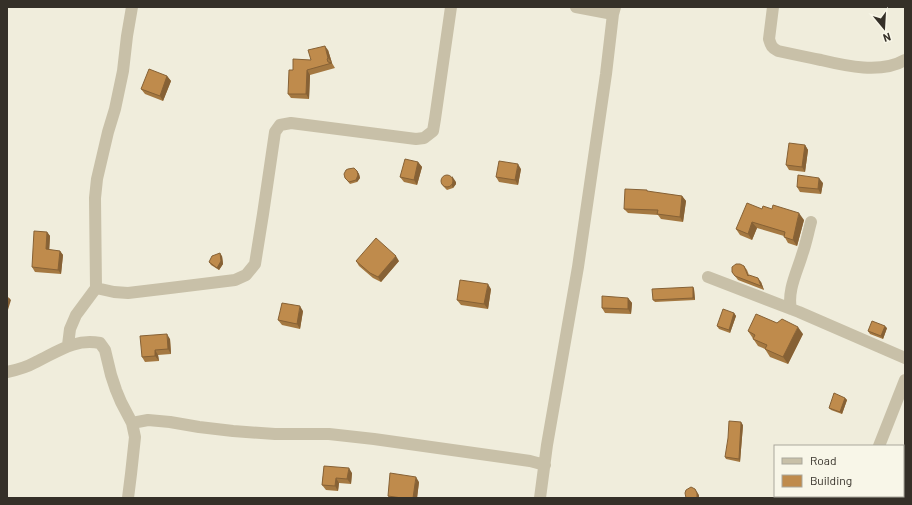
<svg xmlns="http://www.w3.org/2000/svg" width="912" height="505" font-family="Barlow,sans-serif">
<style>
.green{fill:#a9be9d}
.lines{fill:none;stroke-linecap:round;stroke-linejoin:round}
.minor{stroke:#c8c0a8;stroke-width:12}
.wall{fill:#a47841}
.shaded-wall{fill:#866135}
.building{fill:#bf8b4c;stroke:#866135}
</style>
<rect width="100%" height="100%" fill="#f0eddc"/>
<path class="green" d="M 905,443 L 905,498 L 886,498 L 887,496 L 903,496 L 903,449 Z"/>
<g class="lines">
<path class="minor" d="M 576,7 L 613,14
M 773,7 L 769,39 C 771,46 772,48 778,51 C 792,54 806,57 821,60 C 846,66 881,74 905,60
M 708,277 L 799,312 L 905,358
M 96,288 L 114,292 L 128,293 L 170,288 L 235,280 L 246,275 L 255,264 L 263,214 L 275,132 L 280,125 L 291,123 L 416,139 L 424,138 L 433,131 L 435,119 L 451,7
M 791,309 C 787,291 797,272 802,255 C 806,244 808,233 811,222
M 68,345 L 70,329 L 76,315 L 96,288 L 95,198 L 97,179 L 108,132 L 115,109 L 123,71 L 127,36 L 132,7
M 7,372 C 17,370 27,367 36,362 C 57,352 75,338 100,343 L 105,350 L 111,375 L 116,390 L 121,402 L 132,423 L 135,437 L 131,474 L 128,498
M 132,423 L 148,420 L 170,422 L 199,427 L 233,431 L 275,434 L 329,434 L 374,439 L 530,461 L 545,465
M 879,446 L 905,380
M 540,498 L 547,445 L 578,267 L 606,74 L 613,14 L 615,7
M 859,498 L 860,496"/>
</g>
<path class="wall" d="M 328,50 L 332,63 L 335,68 L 310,75 L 309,99 L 291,98 L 288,94 L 293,70 L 311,60 Z
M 167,76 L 171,81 L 163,101 L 145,94 L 141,89 Z
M 805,145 L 808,150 L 805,172 L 789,170 L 786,165 Z
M 418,162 L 422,167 L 417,185 L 404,182 L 400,177 Z
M 521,169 L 518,185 L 499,182 L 496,177 Z
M 357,171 L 359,174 L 360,178 L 357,182 L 350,184 L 345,178 Z
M 456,182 L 456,184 L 453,188 L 447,190 L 444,187 L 441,183 Z
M 823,183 L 821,194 L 800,192 L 797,187 Z
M 648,192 L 682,196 L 686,201 L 683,222 L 661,219 L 658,215 L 628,213 L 624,209 Z
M 762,209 L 804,220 L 797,246 L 788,243 L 784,236 L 757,228 L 752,240 L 740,235 L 736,229 Z
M 47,232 L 50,236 L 49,250 L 60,251 L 63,255 L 61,274 L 35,272 L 32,267 Z
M 222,256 L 223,264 L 219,270 L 211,265 L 209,262 Z
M 356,261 L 399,261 L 381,282 L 373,278 L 359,266 Z
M 744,266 L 747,270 L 749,275 L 761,282 L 764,290 L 738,280 L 732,272 Z
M 693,287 L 694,289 L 695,300 L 655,302 L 653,300 Z
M 491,289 L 488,309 L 461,305 L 457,300 Z
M 628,298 L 632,303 L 631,314 L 605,313 L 602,308 Z
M 303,311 L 300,329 L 282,325 L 278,320 Z
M 734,313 L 736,316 L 730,333 L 719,329 L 717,326 Z
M 887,328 L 883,339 L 870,334 L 868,331 Z
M 748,331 L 803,334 L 788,364 L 770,357 L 765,349 L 758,346 Z
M 170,339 L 171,354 L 158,355 L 159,361 L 145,362 L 142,357 Z
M 845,398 L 847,400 L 842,414 L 831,410 L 829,408 Z
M 743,425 L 740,462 L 726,459 L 725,457 Z
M 324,466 L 352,473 L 351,484 L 339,483 L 338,491 L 326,490 L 322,485 Z
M 419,482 L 417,498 L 389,498 L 388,496 Z"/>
<path class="shaded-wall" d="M 325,46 L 328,50 L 332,63 L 328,58 Z
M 307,70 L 310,75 L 309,99 L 306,94 Z
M 167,76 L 171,81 L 163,101 L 160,96 Z
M 805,145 L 808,150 L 805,172 L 802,167 Z
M 418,162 L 422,167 L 417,185 L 414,180 Z
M 518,164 L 521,169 L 518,185 L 515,180 Z
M 357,171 L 359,174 L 360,178 L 357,182 L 356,180 Z
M 452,176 L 456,182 L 456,184 L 453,188 L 452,186 Z
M 819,178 L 823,183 L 821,194 L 818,189 Z
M 682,196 L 686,201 L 683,222 L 680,217 Z
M 799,213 L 804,220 L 797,246 L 793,240 Z
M 752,222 L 757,228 L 752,240 L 748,234 Z
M 47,232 L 50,236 L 49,254 L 46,249 Z
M 60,251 L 63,255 L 61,274 L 58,270 Z
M 220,253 L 222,256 L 223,264 L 219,270 L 217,268 Z
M 396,256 L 399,261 L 381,282 L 378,277 Z
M 758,278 L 761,282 L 764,290 L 761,286 Z
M 488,284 L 491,289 L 488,309 L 484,304 Z
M 693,287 L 694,289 L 695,300 L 693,298 Z
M 9,298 L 11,300 L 7,313 L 7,305 Z
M 628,298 L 632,303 L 631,314 L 628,309 Z
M 300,306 L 303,311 L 300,329 L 297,324 Z
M 734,313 L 736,316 L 730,333 L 729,330 Z
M 885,326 L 887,328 L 883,339 L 881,336 Z
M 798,327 L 803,334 L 788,364 L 783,357 Z
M 167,334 L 170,339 L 171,354 L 168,349 Z
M 155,350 L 158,355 L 159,361 L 155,356 Z
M 845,398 L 847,400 L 842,414 L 840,412 Z
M 741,422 L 743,425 L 740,462 L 739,459 Z
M 349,468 L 352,473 L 351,484 L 347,479 Z
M 416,477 L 419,482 L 417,498 L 413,498 Z
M 336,478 L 339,483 L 338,491 L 335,486 Z
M 695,489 L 699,495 L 699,498 L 696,498 Z"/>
<path class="building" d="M 325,46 L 328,58 L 327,59 L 328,62 L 332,63 L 307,70 L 306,94 L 288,94 L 289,70 L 293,70 L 293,59 L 311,60 L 308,50 Z
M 149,69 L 167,76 L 160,96 L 141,89 Z
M 789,143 L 805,145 L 802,167 L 786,165 Z
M 405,159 L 418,162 L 414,180 L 400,177 Z
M 499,161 L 518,164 L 515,180 L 496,177 Z
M 354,168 L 357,171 L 358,175 L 356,180 L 349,182 L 345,178 L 344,174 L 346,170 L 348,169 Z
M441 181a6 6 0 1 1 12 0a6 6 0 1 1-12 0Z
M 798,175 L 819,178 L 818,189 L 797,187 Z
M 625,189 L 647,190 L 647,191 L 682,196 L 680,217 L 657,214 L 658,210 L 624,209 Z
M 747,203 L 762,209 L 763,206 L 772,209 L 773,205 L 799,213 L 793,240 L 784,237 L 785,232 L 752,222 L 748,234 L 736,229 Z
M 34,231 L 47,232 L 46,249 L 60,251 L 58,270 L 32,267 Z
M 376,238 L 396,256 L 378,277 L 370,273 L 356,261 Z
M 220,253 L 221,261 L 217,268 L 209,262 L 212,256 Z
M 736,264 L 740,264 L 744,266 L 748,276 L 749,275 L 758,278 L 761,286 L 735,276 L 732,272 L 732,267 Z
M 460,280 L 488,284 L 484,304 L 457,300 Z
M 693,287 L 693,298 L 653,300 L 652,289 Z
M 602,296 L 628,298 L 628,309 L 602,308 Z
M 7,298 L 9,298 L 7,305 Z
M 282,303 L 300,306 L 297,324 L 278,320 Z
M 723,309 L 734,313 L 729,330 L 717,326 Z
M 756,314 L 777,323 L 782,319 L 798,327 L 783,357 L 765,349 L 767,345 L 753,339 L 755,335 L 748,331 Z
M 872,321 L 885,326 L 881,336 L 868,331 Z
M 167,334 L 168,349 L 155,350 L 155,356 L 142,357 L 140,336 Z
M 834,393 L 845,398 L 840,412 L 829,408 Z
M 729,421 L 741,422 L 739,459 L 725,457 L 728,438 Z
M 324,466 L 349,468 L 347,479 L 336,478 L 335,486 L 322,485 Z
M 390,473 L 416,477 L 413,498 L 402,498 L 388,496 Z
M 691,487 L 695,489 L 697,493 L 697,497 L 696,498 L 686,498 L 685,493 L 686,490 Z"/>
<rect width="912" height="505" fill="none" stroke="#353028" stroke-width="16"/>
<rect x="774" y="445" width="130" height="52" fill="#f8f6e8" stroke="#aaa79b"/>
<rect x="782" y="458" width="20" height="6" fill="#c8c0a8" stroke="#aaa79b"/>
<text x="810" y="465" font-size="12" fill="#353028">Road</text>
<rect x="782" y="475" width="20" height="12" fill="#bf8b4c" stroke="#aaa79b"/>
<text x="810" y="485" font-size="12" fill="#353028">Building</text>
<g transform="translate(884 28) rotate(162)" stroke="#f8f6e8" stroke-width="3" paint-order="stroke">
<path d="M0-3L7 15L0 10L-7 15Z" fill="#353028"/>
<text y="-6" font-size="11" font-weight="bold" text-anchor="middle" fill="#353028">N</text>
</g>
</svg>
